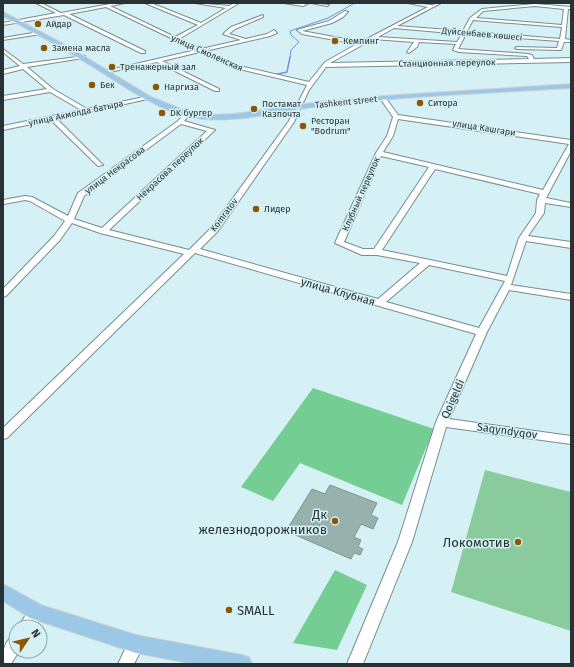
<svg xmlns="http://www.w3.org/2000/svg" width="574" height="667" font-family="'Fira Sans',sans-serif">
<style>
.green{fill:#8acb9e}
.forest{fill:#74cd92}
.lines{fill:none;stroke-linecap:round;stroke-linejoin:round}
.stream-far1{stroke:#7491df;stroke-width:1}
.stream{stroke:#7491df;stroke-width:1.5}
.building{fill:#98b1ac;stroke:#7c9590}
.minor-casing{stroke:#748d92;stroke-width:2}
.major-casing{stroke:#d0d2d2;stroke-width:2}
.minor{fill:#fff;fill-rule:evenodd}
.major{fill:#9bc8e6;fill-rule:evenodd}
.poi-dot{fill:#8b5606;stroke:#d6f1f6;stroke-width:1.5}
.labels{text-anchor:middle;dominant-baseline:central;stroke-width:3;stroke-linejoin:round;paint-order:stroke}
.far-poi-label{font-size:9px;fill:#283234;stroke:#d6f1f6;text-anchor:start}
.far-street-label{font-size:9px;fill:#283234;stroke:#d6f1f6}
.street-label{font-size:11px;fill:#283234;stroke:#d6f1f6}
.near-poi-label{font-size:13px;fill:#283234;stroke:#d6f1f6;text-anchor:end}
</style>
<rect width="100%" height="100%" fill="#d6f1f6"/>
<path class="green" d="M 485,470 L 571,492 L 571,631 L 451,592 Z"/>
<path class="forest" d="M 313,388 L 434,429 L 402,505 L 300,463 L 273,501 L 241,487 Z
M 335,570 L 367,585 L 337,650 L 293,643 Z"/>
<g class="lines">
<path class="stream-far1" d="M 290,58 L 291,50 L 299,42 L 291,35 L 290,31 L 328,18 L 355,3"/>
<path class="stream" d="M 274,75 L 287,72 L 290,57"/>
</g>
<path class="building" d="M 330,485 L 377,503 L 371,515 L 378,518 L 373,529 L 361,524 L 354,537 L 361,540 L 358,547 L 363,549 L 360,555 L 354,553 L 351,559 L 286,531 L 312,489 L 325,494 Z"/>
<g class="lines">
<defs>
<path id="minor" d="M 36,3 L 41,3 L 61,13 L 116,3 L 125,3 L 110,6 L 175,37 L 198,25 L 145,3 L 151,3 L 201,23 L 226,8 L 195,3 L 229,6 L 234,3 L 239,3 L 179,39 L 201,49 L 241,40 L 223,34 L 231,27 L 263,15 L 263,17 L 235,29 L 229,34 L 246,39 L 267,34 L 274,30 L 277,33 L 270,36 L 205,51 L 235,65 L 309,82 L 325,62 L 357,44 L 302,34 L 297,30 L 329,21 L 345,11 L 348,12 L 343,17 L 332,23 L 302,31 L 361,42 L 428,7 L 408,3 L 432,5 L 441,3 L 397,26 L 463,31 L 470,18 L 482,9 L 535,4 L 571,7 L 571,9 L 568,9 L 565,39 L 571,40 L 571,42 L 564,42 L 561,50 L 517,49 L 515,48 L 517,47 L 557,48 L 559,41 L 466,34 L 458,49 L 528,54 L 532,55 L 534,59 L 571,58 L 571,62 L 326,67 L 309,90 L 294,122 L 218,231 L 200,249 L 378,299 L 420,263 L 377,255 L 362,255 L 335,243 L 376,153 L 387,136 L 393,117 L 380,98 L 381,97 L 385,97 L 398,115 L 571,140 L 571,151 L 546,198 L 571,203 L 571,207 L 545,203 L 544,213 L 528,236 L 571,242 L 571,248 L 526,241 L 511,285 L 571,294 L 571,300 L 509,290 L 487,332 L 449,419 L 571,436 L 571,444 L 446,427 L 412,542 L 363,664 L 347,664 L 398,542 L 436,422 L 476,334 L 195,253 L 7,438 L 3,439 L 3,428 L 184,254 L 100,233 L 72,223 L 60,240 L 6,296 L 3,297 L 3,289 L 54,236 L 65,221 L 30,201 L 25,200 L 4,204 L 3,200 L 25,196 L 32,197 L 68,216 L 78,193 L 178,121 L 185,113 L 189,113 L 190,114 L 184,121 L 215,130 L 109,230 L 189,250 L 212,227 L 289,121 L 307,85 L 231,67 L 200,52 L 162,61 L 219,89 L 219,91 L 215,91 L 157,62 L 105,73 L 105,71 L 196,50 L 106,7 L 69,14 L 145,51 L 145,53 L 141,53 L 64,15 L 3,25 L 3,23 L 56,13 ZM 535,6 L 564,9 L 562,25 L 476,18 L 483,11 ZM 473,20 L 562,27 L 560,39 L 467,31 ZM 394,28 L 462,34 L 457,42 L 378,37 ZM 373,39 L 414,42 L 407,52 L 409,53 L 417,47 L 419,42 L 456,44 L 453,50 L 459,52 L 527,56 L 529,59 L 330,63 ZM 398,119 L 569,144 L 543,190 L 383,152 L 393,136 ZM 181,124 L 207,131 L 102,228 L 74,219 L 84,196 ZM 381,156 L 429,167 L 374,249 L 363,249 L 344,242 ZM 435,169 L 540,194 L 537,200 L 536,213 L 519,238 L 507,276 L 382,250 ZM 429,265 L 505,281 L 479,328 L 386,302 Z
M 284,3 L 309,3 L 303,6 Z
M 311,3 L 329,5 L 327,6 Z
M 39,32 L 41,34 L 3,40 L 3,38 Z
M 3,49 L 23,64 L 85,56 L 85,57 L 83,58 L 27,67 L 53,89 L 87,109 L 149,96 L 152,98 L 57,119 L 103,165 L 98,166 L 51,120 L 3,130 L 3,126 L 81,110 L 50,92 L 3,100 L 3,96 L 47,89 L 23,69 L 3,74 L 3,70 L 20,66 L 3,52 Z
M 36,605 L 41,607 L 44,612 L 35,627 L 18,627 L 31,607 Z
M 16,635 L 16,651 L 19,651 L 11,664 L 3,664 C 3,652 3,640 16,635 Z
M 136,637 L 142,639 L 144,644 L 134,664 L 118,664 L 130,639 Z"/>
<path id="major" d="M 3,12 L 69,47 L 151,97 L 189,112 L 207,115 L 234,114 L 326,101 L 383,96 L 571,84 L 571,88 C 490,93 408,96 327,105 C 284,110 227,127 186,116 C 151,107 115,80 85,62 C 58,45 31,31 3,16 Z
M 3,584 L 41,605 L 136,635 L 242,655 L 249,657 L 252,664 L 194,664 L 136,653 L 30,618 L 3,601 Z"/>
</defs>
<use href="#minor" class="minor-casing"/>
<use href="#major" class="major-casing"/>
<use href="#minor" class="minor"/>
<use href="#major" class="major"/>
</g>
<g class="poi-dot">
<circle cx="38" cy="24" r="4"/>
<circle cx="335" cy="41" r="4"/>
<circle cx="44" cy="48" r="4"/>
<circle cx="112" cy="67" r="4"/>
<circle cx="92" cy="85" r="4"/>
<circle cx="156" cy="87" r="4"/>
<circle cx="420" cy="103" r="4"/>
<circle cx="254" cy="109" r="4"/>
<circle cx="162" cy="113" r="4"/>
<circle cx="303" cy="126" r="4"/>
<circle cx="256" cy="209" r="4"/>
<circle cx="335" cy="521" r="4"/>
<circle cx="518" cy="542" r="4"/>
<circle cx="229" cy="610" r="4"/>
</g>
<g class="labels">
<g class="far-poi-label">
<text x="46" y="24">Айдар</text>
<text x="343" y="41">Кемпинг</text>
<text x="52" y="48">Замена масла</text>
<text x="120" y="67">Тренажерный зал</text>
<text x="100" y="85">Бек</text>
<text x="164" y="87">Наргиза</text>
<text x="428" y="103">Ситора</text>
<text x="262" y="104">Постамат<tspan x="262" dy="10">Казпочта</tspan></text>
<text x="170" y="113">DK бургер</text>
<text x="311" y="121">Ресторан<tspan x="311" dy="10">"Bodrum"</tspan></text>
<text x="264" y="209">Лидер</text>
</g>
<g class="far-street-label">
<text transform="translate(482 34) rotate(5)">Дүйсенбаев көшесі</text>
<text transform="translate(207 53) rotate(24)">улица Смоленская</text>
<text transform="translate(447 63) rotate(-1)">Станционная переулок</text>
<text transform="translate(346 102) rotate(-6)">Tashkent street</text>
<text transform="translate(76 113) rotate(-12)">улица Акмолда батыра</text>
<text transform="translate(484 128) rotate(9)">улица Кашгари</text>
<text transform="translate(170 169) rotate(-43)">Некрасова переулок</text>
<text transform="translate(115 170) rotate(-37)">улица Некрасова</text>
<text transform="translate(361 194) rotate(-66)">Клубный переулок</text>
<text transform="translate(224 215) rotate(-53)">Komratov</text>
</g>
<g class="street-label">
<text transform="translate(338 292) rotate(16)">улица Клубная</text>
<text transform="translate(453 399) rotate(-66)">Qoigeldi</text>
<text transform="translate(507 431) rotate(8)">Saqyndyqov</text>
</g>
<g class="near-poi-label">
<text x="327" y="514">Дк<tspan x="327" dy="15">железнодорожников</tspan></text>
<text x="510" y="542">Локомотив</text>
<text x="237" y="610" text-anchor="start">SMALL</text>
</g>
</g>
<rect width="574" height="667" fill="none" stroke="#283234" stroke-width="8"/>
<g transform="translate(28 639) rotate(55)"><circle r="19" fill="#d6f1f6" stroke="#90a5a8"/>
<path d="M0-3L7 15L0 10L-7 15Z" fill="#8b5606"/>
<text y="-6" font-size="11" font-weight="bold" text-anchor="middle" fill="#283234">N</text>
</g>
</svg>
